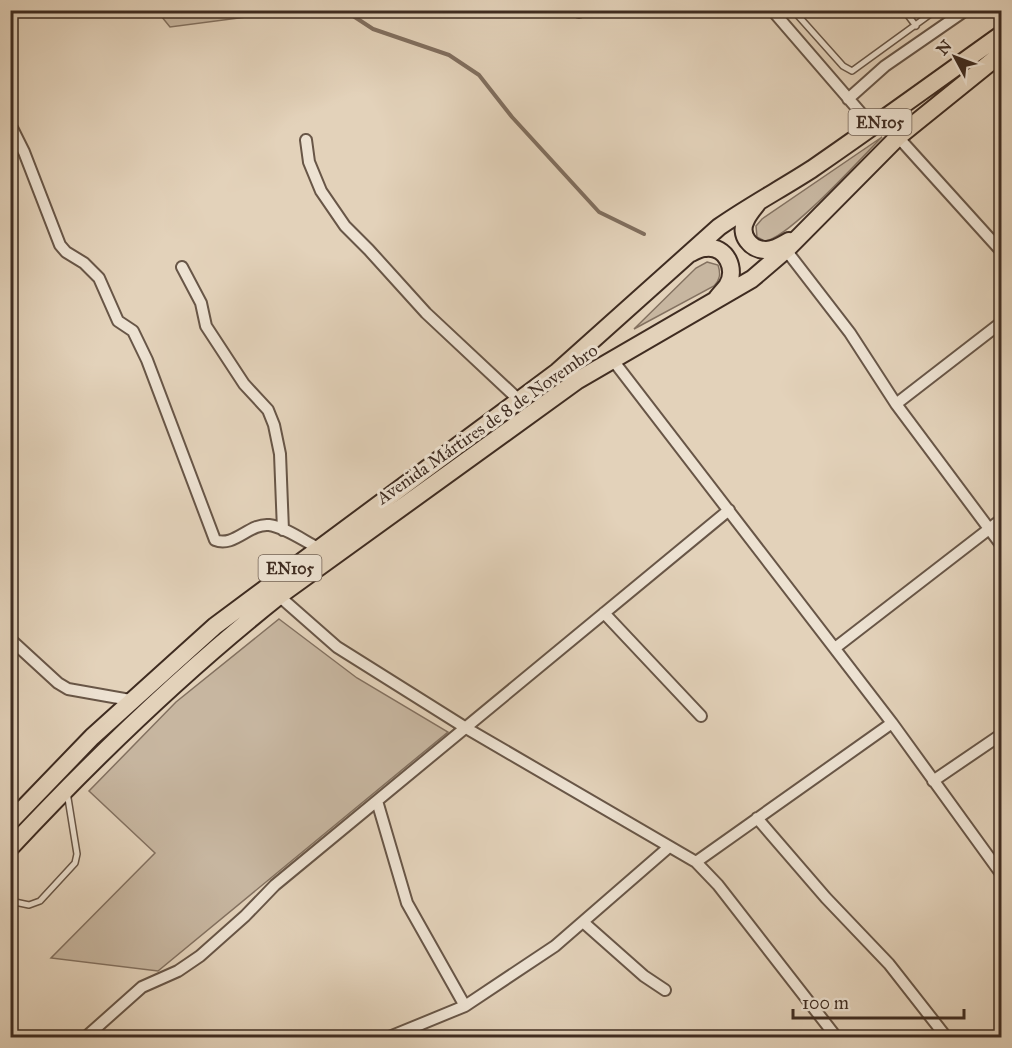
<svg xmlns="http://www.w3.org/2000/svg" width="1012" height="1048" font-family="'IM FELL Great Primer',serif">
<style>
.green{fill:#c7b6a0;stroke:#837160;stroke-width:1.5}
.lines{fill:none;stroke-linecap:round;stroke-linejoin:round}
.stream{stroke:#806e5e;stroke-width:4}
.lane-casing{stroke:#685647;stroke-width:8}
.street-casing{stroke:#685647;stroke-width:14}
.primary-casing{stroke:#3f2c21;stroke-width:20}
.lane{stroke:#ede2d2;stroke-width:5}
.street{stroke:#ede2d2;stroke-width:10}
.primary{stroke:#e3d2ba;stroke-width:16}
.labels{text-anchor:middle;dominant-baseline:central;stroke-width:6;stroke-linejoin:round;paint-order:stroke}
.shield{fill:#ede2d2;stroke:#736356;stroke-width:1.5}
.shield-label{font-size:16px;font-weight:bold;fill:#3f2c21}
.street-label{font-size:18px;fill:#3f2c21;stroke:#ede2d2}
</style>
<rect width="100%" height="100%" fill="#e3d2ba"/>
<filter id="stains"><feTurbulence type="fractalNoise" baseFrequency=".00333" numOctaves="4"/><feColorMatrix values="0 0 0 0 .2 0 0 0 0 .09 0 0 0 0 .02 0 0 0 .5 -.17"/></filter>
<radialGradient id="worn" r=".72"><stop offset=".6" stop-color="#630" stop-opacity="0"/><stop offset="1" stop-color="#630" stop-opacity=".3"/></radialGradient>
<path class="green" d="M 274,11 L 276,13 L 170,27 L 157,11 Z
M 882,137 C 862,157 788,239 765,241 L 757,237 L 756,226 L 762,219 Z
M 707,262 L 718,265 C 721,274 720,280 714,286 L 634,329 L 696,268 Z
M 279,619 L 357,678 L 448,732 L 158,971 L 51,958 L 155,853 L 89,791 L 176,702 Z"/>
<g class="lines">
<path class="stream" d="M 344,10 L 373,29 L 449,55 L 479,75 L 512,117 L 599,212 L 644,234"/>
<defs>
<path id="lane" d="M 793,10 L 843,66 L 852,71 L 936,10
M 904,10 L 916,26
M 10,901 L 29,905 L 40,901 L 75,863 L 77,854 L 67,792"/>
<path id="street" d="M 772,10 L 873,127
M 579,12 L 579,10
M 848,99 L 885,66 L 966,10
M 10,124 L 24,152 L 60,245 L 66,252 L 84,263 L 99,278 L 118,321 L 133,331 L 147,360 L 215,540 C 234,548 249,523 269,525 C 285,527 304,541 318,548
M 898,137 L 1002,252
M 306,140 L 309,162 L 321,191 L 345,226 L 369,250 L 426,313 L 519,400
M 786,250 L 850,333 L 896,404 L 1002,546
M 182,267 L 201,303 L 206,326 L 244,384 L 268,410 L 274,425 L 280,454 L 283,530
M 612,359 L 892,723 L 1002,875
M 896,404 L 1002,322
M 279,596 L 337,647 L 466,728 L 696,862 L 718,885 L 837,1038
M 604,613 L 701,716
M 10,639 L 58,683 L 68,689 L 130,700
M 835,648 L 1002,519
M 933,781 L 1002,734
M 377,801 L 407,903 L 465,1006
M 757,818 L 826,898 L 889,964 L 947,1038
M 696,862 L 892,723
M 583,922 L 644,976 L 665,990
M 87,1036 L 142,987 L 178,971 L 200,956 L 245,916 L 275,885 L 729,510
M 387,1038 L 465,1006 L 555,946 L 669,847"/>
<path id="primary" d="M 757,204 C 753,209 748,215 746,220 C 738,235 751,250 766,250 C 775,250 782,245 789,241
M 691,253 C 695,251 701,248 705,248 C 727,245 737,270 727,286 C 724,290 720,294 717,298
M 10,822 L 92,737 L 215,626 L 557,372 L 719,227 C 749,206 781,189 812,169 C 876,125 939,79 1002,34
M 10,848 C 95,757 182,673 279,596 L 578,380 L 752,279 L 786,250 L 898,137 L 1002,53"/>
</defs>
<use href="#lane" class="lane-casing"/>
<use href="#street" class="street-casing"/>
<use href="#primary" class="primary-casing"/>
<use href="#lane" class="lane"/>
<use href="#street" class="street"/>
<use href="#primary" class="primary"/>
</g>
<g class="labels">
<g class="shield">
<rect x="848.5" y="109" width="63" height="26" rx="4.5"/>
<rect x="258.5" y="555" width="63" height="26" rx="4.5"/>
</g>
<g class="shield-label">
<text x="880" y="122">EN105</text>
<text x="290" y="568">EN105</text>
</g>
<g class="street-label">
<text transform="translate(487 424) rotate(-35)">Avenida Mártires de 8 de Novembro</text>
</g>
</g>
<rect width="1012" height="1048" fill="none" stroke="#e3d2ba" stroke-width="36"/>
<rect x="12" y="12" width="988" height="1024" fill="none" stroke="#3f2c21" stroke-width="3"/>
<rect x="18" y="18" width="976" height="1012" fill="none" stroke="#3f2c21" stroke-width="1.5"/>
<g transform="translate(955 57) rotate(311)" stroke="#ede2d2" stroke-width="4.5" paint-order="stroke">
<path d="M0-4.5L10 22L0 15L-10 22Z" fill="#3f2c21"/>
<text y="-9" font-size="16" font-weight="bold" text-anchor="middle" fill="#3f2c21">N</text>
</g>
<path d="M793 1009v9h171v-9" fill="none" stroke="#3f2c21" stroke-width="3"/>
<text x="802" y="1009" font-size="18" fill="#3f2c21" stroke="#ede2d2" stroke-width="4.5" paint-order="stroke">100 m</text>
<rect width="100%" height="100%" filter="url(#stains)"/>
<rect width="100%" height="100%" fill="url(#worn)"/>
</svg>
